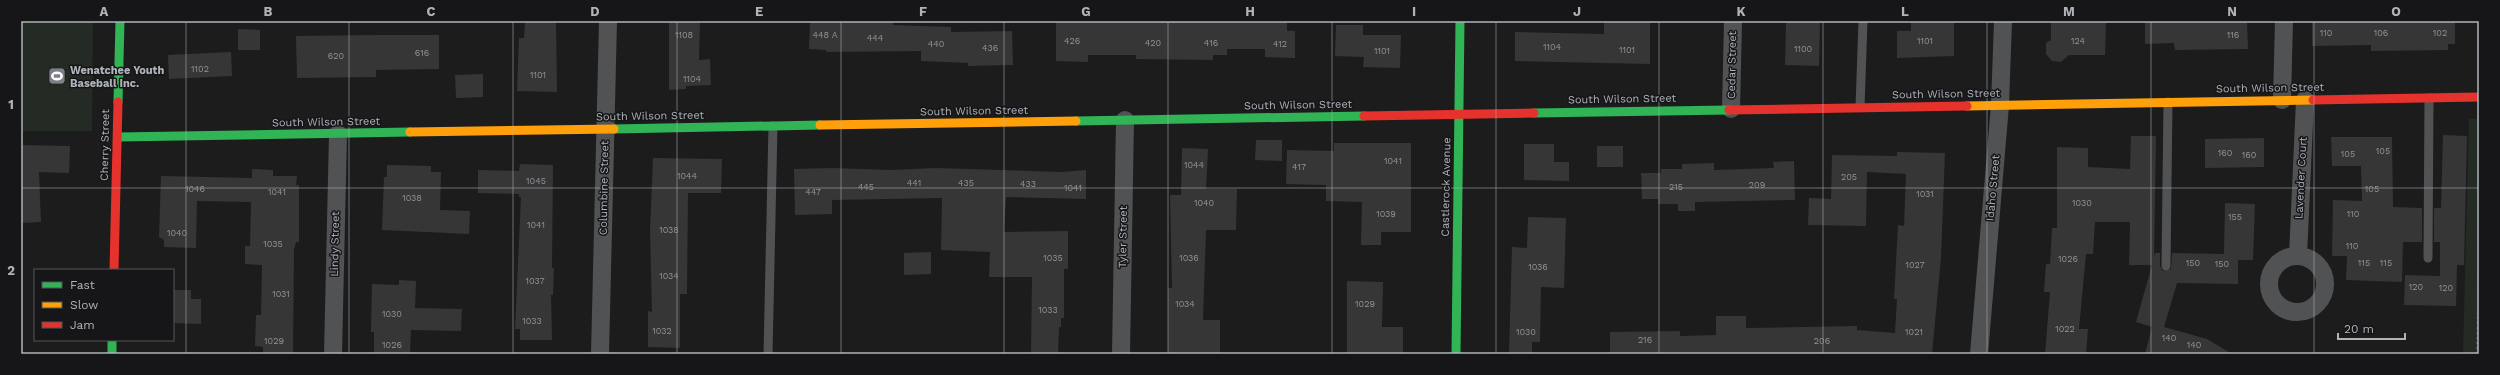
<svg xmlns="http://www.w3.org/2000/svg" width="2500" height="375" font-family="'Work Sans',sans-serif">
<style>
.green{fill:#242a24}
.building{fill:#363637}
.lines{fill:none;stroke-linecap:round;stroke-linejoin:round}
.path{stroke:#4c4d4f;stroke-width:2.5;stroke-dasharray:2 3;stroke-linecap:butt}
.lane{stroke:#515254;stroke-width:9}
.street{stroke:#515254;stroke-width:18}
.fast{stroke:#30b455;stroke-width:9}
.slow{stroke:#ff9f0a;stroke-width:9}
.jam{stroke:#e5322d;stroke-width:9}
.grid{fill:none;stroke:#afb4bb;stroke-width:1;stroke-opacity:0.55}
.labels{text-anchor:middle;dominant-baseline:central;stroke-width:3;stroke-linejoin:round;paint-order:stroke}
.number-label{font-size:9px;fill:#91949a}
.street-label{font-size:11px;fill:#afb4bb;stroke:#161618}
.poi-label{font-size:11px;font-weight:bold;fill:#afb4bb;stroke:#161618;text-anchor:start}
.neatline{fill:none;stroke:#afb4bb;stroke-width:1.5}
.grid-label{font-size:13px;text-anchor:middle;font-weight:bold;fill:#afb4bb}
</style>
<rect width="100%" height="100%" fill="#1c1c1c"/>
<path class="green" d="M 21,21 L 93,21 L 92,131 L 21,131 Z
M 2469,119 L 2479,119 L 2479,354 L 2463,354 Z"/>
<path class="building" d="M 525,21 L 556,21 L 557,92 L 517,91 L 519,38 L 524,38 Z
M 669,21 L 700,21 L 699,60 L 710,59 L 711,85 L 686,86 L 686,89 L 669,90 Z
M 810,21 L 893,21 L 893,25 L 951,27 L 951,32 L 1012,31 L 1013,65 L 968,66 L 968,63 L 921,61 L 921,51 L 826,52 L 826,50 L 809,49 Z
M 1056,21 L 1287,21 L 1287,31 L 1295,31 L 1295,58 L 1265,57 L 1265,49 L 1227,49 L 1227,55 L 1213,55 L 1213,60 L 1136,59 L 1136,55 L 1088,55 L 1088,62 L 1056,61 Z
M 1604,21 L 1650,21 L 1650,64 L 1515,61 L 1515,32 L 1604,34 Z
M 1786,21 L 1820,21 L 1819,66 L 1785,65 Z
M 1911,21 L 1954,21 L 1954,56 L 1897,58 L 1897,31 L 1911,31 Z
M 2051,21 L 2106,21 L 2105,55 L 2069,55 L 2061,62 L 2052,61 L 2046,54 L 2046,43 L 2051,40 Z
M 2145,21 L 2247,21 L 2248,49 L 2175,50 L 2174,43 L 2145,44 Z
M 2312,21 L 2455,21 L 2455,44 L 2448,44 L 2448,50 L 2371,51 L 2371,45 L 2312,46 Z
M 1336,25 L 1363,25 L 1363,35 L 1401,35 L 1400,68 L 1363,67 L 1364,57 L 1335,56 Z
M 238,29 L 260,30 L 260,50 L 238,50 Z
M 375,35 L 439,35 L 439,69 L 376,70 L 376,77 L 297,78 L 296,36 Z
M 231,52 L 232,76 L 169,79 L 168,55 Z
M 483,74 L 483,97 L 456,98 L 455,75 Z
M 2443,135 L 2467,136 L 2464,265 L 2457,265 L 2456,306 L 2404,305 L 2405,275 L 2440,276 L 2440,242 L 2434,242 L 2434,208 L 2441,208 Z
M 2131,136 L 2156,136 L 2154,257 L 2155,253 L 2160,253 L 2160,266 L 2163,271 L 2171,269 L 2172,253 L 2224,254 L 2225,203 L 2255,204 L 2253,260 L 2238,260 L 2238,284 L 2177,283 L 2164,327 L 2207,339 L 2232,354 L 2145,354 L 2152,327 L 2136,322 L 2152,265 L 2129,265 L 2130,222 L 2095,222 L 2093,254 L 2086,254 L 2079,329 L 2088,329 L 2086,354 L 2045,354 L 2050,292 L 2044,292 L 2046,264 L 2050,264 L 2052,228 L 2057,228 L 2057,147 L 2088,148 L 2088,167 L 2130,169 Z
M 2331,137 L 2392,137 L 2393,207 L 2422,208 L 2422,242 L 2403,242 L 2402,282 L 2346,280 L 2347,256 L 2332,256 L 2333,200 L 2362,201 L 2361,166 L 2332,166 Z
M 2264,138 L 2264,167 L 2205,168 L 2205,139 Z
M 1256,140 L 1282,140 L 1282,161 L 1255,160 Z
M 1334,143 L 1411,143 L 1411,232 L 1381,232 L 1381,245 L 1361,245 L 1362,202 L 1326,201 L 1326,185 L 1286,184 L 1287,150 L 1334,151 Z
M 1524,144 L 1554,144 L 1554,162 L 1569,162 L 1569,181 L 1524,180 Z
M 22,145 L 70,146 L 69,173 L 39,172 L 41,222 L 21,223 Z
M 1597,146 L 1623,146 L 1623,167 L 1597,167 Z
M 1182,148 L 1208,149 L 1206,189 L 1237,189 L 1236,230 L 1206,230 L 1203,320 L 1220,320 L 1220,353 L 1168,354 L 1168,288 L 1172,288 L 1170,195 L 1181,195 Z
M 1897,152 L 1945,153 L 1941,258 L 1932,354 L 1610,354 L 1610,332 L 1680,331 L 1680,336 L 1716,335 L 1716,316 L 1746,316 L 1746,328 L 1857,326 L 1857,330 L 1895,333 L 1897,299 L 1894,299 L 1898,225 L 1904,226 L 1906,174 L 1867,172 L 1866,226 L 1808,225 L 1809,198 L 1831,199 L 1832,155 L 1897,156 Z
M 653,158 L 722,159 L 721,193 L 688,193 L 687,294 L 680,294 L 680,348 L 648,347 L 648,311 L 652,312 L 650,230 Z
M 1794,161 L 1795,200 L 1695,202 L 1695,211 L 1678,211 L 1678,204 L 1658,204 L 1658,199 L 1642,199 L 1641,173 L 1661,173 L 1661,169 L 1682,169 L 1682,164 L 1714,163 L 1714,170 L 1774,168 L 1773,162 Z
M 520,164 L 553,165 L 552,268 L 554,268 L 553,295 L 551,295 L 552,340 L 520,340 L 520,329 L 515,329 L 521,197 L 519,197 L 519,194 L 478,193 L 478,170 L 519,171 Z
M 387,165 L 431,166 L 431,172 L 441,172 L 440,210 L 470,211 L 469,234 L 382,230 L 384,177 L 387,177 Z
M 832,168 L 892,170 L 936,168 L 1061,172 L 1086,170 L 1086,199 L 1006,197 L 1004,232 L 1068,231 L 1068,269 L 1064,269 L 1064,318 L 1061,318 L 1061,327 L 1059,327 L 1058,354 L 1031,354 L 1032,277 L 989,277 L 990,252 L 941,250 L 942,198 L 832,200 L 832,214 L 795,215 L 794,169 Z
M 252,169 L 273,170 L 273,176 L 297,176 L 296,185 L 299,185 L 299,242 L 296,242 L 294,250 L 293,354 L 263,354 L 263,347 L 255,346 L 256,315 L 261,315 L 262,265 L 245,264 L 245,246 L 250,246 L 251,202 L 197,201 L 196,248 L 164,247 L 164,240 L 159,237 L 161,176 L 252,178 Z
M 1528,217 L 1566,218 L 1564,288 L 1541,287 L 1540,342 L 1532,342 L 1532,354 L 1509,354 L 1512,247 L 1527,248 Z
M 931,252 L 931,274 L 904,275 L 904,253 Z
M 399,280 L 416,281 L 415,308 L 462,309 L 461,331 L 411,330 L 410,354 L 374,354 L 374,332 L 371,332 L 372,284 L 399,285 Z
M 1347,281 L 1383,282 L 1382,327 L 1403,327 L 1403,354 L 1347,354 Z
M 173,290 L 191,290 L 191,299 L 201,299 L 201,324 L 173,323 Z"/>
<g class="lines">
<path class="path" d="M 2477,354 L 2479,277"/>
<path class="lane" d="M 1860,107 L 1863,21
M 2428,258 L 2429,98
M 2166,266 L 2168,102
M 768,354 L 773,126"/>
<path class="street" d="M 2282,100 L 2284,21
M 1731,109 L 1733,21
M2269 284a28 28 0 1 1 56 0a28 28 0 1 1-56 0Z
M 2298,256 L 2305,100
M 333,354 L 338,134
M 600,354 L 608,21
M 1121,354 L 1125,120
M 1979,354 L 2000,105 L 2003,21"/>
<path class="fast" d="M 118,102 L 120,21
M 1534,113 L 1729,110
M 1076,121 L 1364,116
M 614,129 L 820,125
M 118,137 L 410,132
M 112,340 L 112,354
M 1456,354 L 1460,21"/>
<path class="slow" d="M 1967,106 L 2313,100
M 820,125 L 1076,121
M 410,132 L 614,129"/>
<path class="jam" d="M 2313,100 L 2479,97
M 1729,110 L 1967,106
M 1364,116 L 1534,113
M 114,270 L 118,102"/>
</g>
<path class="grid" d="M 186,21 L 186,354M 349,21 L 349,354M 513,21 L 513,354M 677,21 L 677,354M 841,21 L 841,354M 1004,21 L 1004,354M 1168,21 L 1168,354M 1332,21 L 1332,354M 1496,21 L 1496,354M 1659,21 L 1659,354M 1823,21 L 1823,354M 1987,21 L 1987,354M 2151,21 L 2151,354M 2314,21 L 2314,354M 21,188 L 2479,188"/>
<defs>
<symbol id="stadium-square" viewBox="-11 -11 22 22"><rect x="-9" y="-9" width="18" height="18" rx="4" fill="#7c7f83" stroke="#161618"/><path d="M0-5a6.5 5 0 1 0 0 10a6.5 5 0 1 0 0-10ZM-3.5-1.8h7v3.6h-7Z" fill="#fff"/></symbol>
</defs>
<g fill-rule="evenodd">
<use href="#stadium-square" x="47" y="66" width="20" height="20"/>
</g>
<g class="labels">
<g class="number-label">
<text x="2326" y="33">110</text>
<text x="2381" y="33">106</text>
<text x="2440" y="33">102</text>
<text x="684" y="35">1108</text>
<text x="825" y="35">448 A</text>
<text x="2233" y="35">116</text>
<text x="875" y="38">444</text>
<text x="1072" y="41">426</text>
<text x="1925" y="41">1101</text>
<text x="2078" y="41">124</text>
<text x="1153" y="43">420</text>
<text x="1211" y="43">416</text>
<text x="936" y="44">440</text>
<text x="1280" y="44">412</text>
<text x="1552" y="47">1104</text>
<text x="990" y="48">436</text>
<text x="1803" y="49">1100</text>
<text x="1627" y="50">1101</text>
<text x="1382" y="51">1101</text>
<text x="422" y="53">616</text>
<text x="336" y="56">620</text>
<text x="200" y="69">1102</text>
<text x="538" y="75">1101</text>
<text x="692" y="79">1104</text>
<text x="2383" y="151">105</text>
<text x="2225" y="153">160</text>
<text x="2348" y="154">105</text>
<text x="2249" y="155">160</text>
<text x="1393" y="161">1041</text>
<text x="1194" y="165">1044</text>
<text x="1299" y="167">417</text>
<text x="687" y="176">1044</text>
<text x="1849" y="177">205</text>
<text x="536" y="181">1045</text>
<text x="914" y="183">441</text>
<text x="966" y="183">435</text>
<text x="1028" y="184">433</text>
<text x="1757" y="185">209</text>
<text x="866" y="187">445</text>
<text x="1676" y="187">215</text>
<text x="1073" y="188">1041</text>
<text x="195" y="189">1046</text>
<text x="2372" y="189">105</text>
<text x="277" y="192">1041</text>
<text x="813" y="192">447</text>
<text x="1925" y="194">1031</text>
<text x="412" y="198">1038</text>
<text x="1204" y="203">1040</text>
<text x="2082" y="203">1030</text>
<text x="1386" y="214">1039</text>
<text x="2353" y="214">110</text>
<text x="2235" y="217">155</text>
<text x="536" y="225">1041</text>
<text x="669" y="230">1038</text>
<text x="177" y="233">1040</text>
<text x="273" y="244">1035</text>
<text x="2352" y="246">110</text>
<text x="1053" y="258">1035</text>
<text x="1189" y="258">1036</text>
<text x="2068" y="259">1026</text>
<text x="2193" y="263">150</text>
<text x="2364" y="263">115</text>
<text x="2386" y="263">115</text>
<text x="2222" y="264">150</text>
<text x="1915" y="265">1027</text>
<text x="1538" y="267">1036</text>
<text x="669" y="276">1034</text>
<text x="535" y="281">1037</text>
<text x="2416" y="287">120</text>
<text x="2446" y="288">120</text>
<text x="281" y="294">1031</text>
<text x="1185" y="304">1034</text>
<text x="1365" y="304">1029</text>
<text x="1048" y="310">1033</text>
<text x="392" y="314">1030</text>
<text x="532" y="321">1033</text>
<text x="2065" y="329">1022</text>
<text x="662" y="331">1032</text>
<text x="1526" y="332">1030</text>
<text x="1914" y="332">1021</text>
<text x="2169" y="338">140</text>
<text x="1645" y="340">216</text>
<text x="274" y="341">1029</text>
<text x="1822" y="341">206</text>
<text x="392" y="345">1026</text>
<text x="2194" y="345">140</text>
</g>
<g class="street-label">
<text transform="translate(1732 65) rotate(-89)">Cedar Street</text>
<text transform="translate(2270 88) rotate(-1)">South Wilson Street</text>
<text transform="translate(1946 94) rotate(-1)">South Wilson Street</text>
<text transform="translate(1622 99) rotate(-1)">South Wilson Street</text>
<text transform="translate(1298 105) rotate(-1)">South Wilson Street</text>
<text transform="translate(974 111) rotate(-1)">South Wilson Street</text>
<text transform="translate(650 116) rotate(-1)">South Wilson Street</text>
<text transform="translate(326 122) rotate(-1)">South Wilson Street</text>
<text transform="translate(105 145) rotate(-89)">Cherry Street</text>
<text transform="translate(2301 178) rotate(-87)">Lavender Court</text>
<text transform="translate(1446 187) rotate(-89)">Castlerock Avenue</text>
<text transform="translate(604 188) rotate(-89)">Columbine Street</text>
<text transform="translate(1993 188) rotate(-85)">Idaho Street</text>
<text transform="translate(1123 237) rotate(-89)">Tyler Street</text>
<text transform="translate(335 244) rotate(-89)">Lindy Street</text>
</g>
<g class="poi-label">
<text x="70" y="70">Wenatchee Youth<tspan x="70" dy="13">Baseball Inc.</tspan></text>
</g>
</g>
<rect width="2500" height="375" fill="none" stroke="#161618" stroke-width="44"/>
<rect x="34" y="269" width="140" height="72" fill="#161618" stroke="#535559"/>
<rect x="42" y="282" width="20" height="6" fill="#30b455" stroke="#535559"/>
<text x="70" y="289" font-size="12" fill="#afb4bb">Fast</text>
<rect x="42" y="302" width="20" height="6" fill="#ff9f0a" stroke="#535559"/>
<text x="70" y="309" font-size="12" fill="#afb4bb">Slow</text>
<rect x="42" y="322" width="20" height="6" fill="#e5322d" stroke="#535559"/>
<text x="70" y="329" font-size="12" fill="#afb4bb">Jam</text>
<path d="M2338 333v6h67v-6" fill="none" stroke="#afb4bb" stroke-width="2"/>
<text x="2344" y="333" font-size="12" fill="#afb4bb" stroke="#161618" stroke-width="3" paint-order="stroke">20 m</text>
<rect x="22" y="22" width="2456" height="331" class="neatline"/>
<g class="grid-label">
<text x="104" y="16">A</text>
<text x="268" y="16">B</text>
<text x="431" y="16">C</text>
<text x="595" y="16">D</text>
<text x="759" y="16">E</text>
<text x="923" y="16">F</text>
<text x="1086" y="16">G</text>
<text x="1250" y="16">H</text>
<text x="1414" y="16">I</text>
<text x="1577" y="16">J</text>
<text x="1741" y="16">K</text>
<text x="1905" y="16">L</text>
<text x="2069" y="16">M</text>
<text x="2232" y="16">N</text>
<text x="2396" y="16">O</text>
<text x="11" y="109">1</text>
<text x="11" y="275">2</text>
</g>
</svg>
